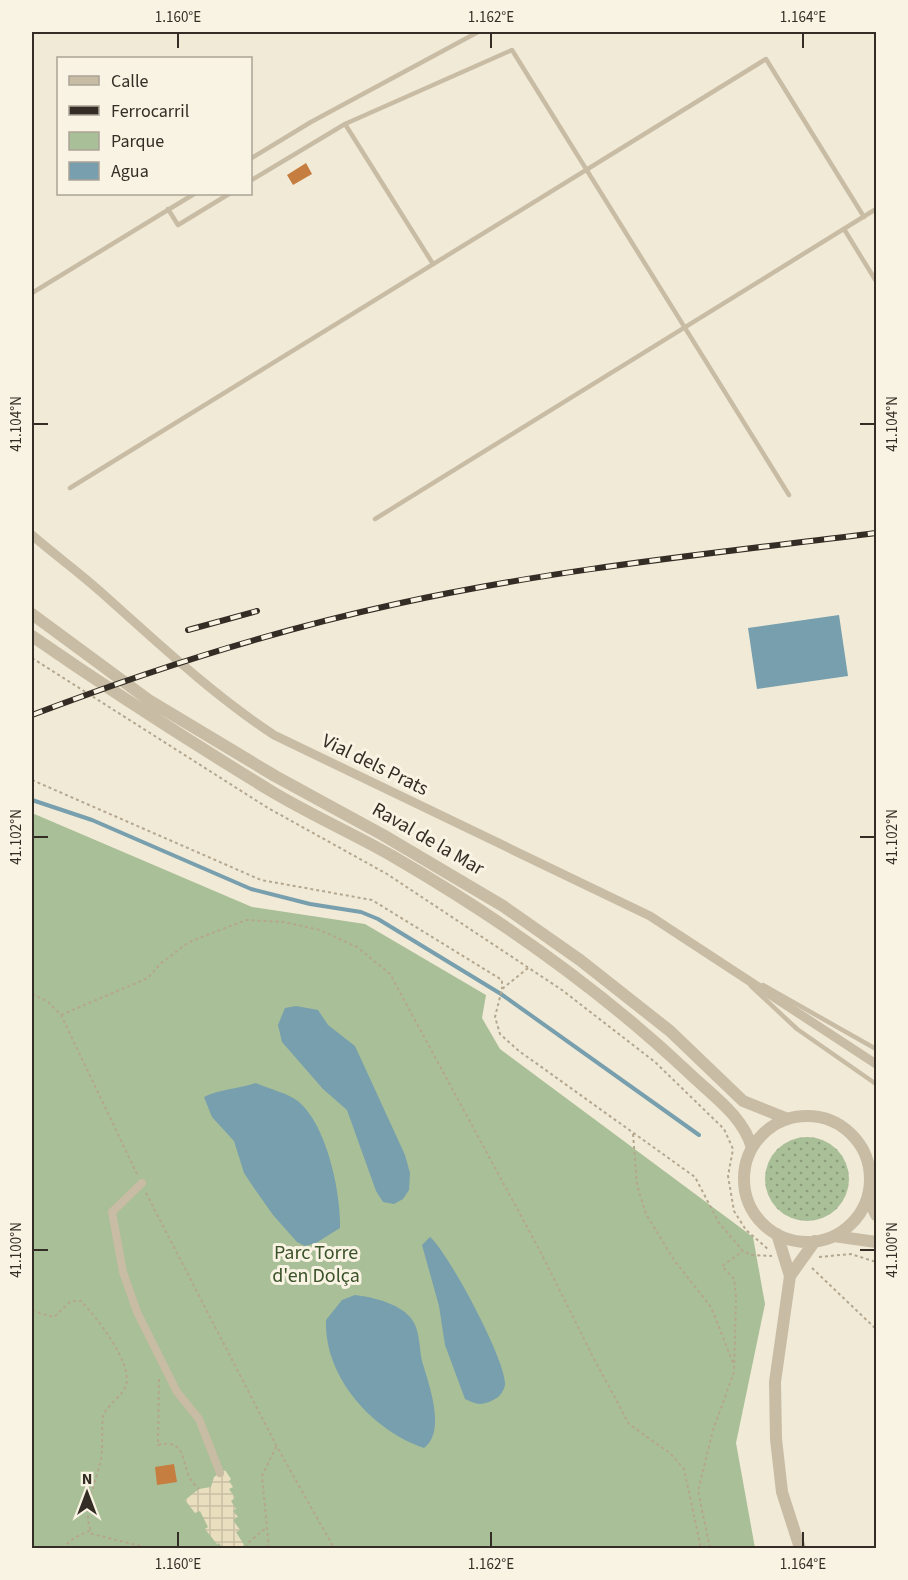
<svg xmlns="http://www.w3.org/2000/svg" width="908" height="1580" font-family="'Source Sans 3',sans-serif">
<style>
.grass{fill:url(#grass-dots)}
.park{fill:#a9bf98}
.plaza{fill:url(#plaza-grid)}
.water{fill:#779fad}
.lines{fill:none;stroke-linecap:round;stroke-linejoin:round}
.stream{stroke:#779fad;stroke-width:4}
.building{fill:#c67d40}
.path{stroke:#b4a78e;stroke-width:2;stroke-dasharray:3 3;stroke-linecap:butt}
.service{stroke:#c8bca4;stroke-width:4.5}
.pedestrian{stroke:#c8bca4;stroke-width:8}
.minor{stroke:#c8bca4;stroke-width:9}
.tertiary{stroke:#c8bca4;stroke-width:12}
.rail-casing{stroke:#342d25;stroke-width:6}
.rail{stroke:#f9f3e3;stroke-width:4;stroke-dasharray:11;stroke-linecap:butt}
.ticks{fill:none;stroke:#342d25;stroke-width:2}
.labels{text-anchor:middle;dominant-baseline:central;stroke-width:6;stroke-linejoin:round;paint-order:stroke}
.street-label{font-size:20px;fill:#342d25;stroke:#f9f3e3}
.park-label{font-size:20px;fill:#3a5229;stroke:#f9f3e3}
.neatline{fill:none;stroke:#342d25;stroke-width:2}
.ticks-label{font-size:15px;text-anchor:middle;fill:#342d25}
</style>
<defs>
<pattern id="grass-dots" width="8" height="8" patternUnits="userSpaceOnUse" patternTransform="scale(1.5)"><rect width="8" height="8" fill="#a9bf98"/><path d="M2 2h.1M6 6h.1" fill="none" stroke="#8a9c7c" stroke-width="1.8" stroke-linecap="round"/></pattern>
<pattern id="plaza-grid" width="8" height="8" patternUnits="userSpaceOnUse" patternTransform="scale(1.5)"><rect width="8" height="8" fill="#e9dfbe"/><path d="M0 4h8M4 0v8" fill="none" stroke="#c8c0a3"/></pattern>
</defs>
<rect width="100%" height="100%" fill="#f1ead7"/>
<path class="grass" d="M765 1179a42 42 0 1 1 84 0a42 42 0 1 1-84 0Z"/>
<path class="park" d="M 32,813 L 252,907 L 365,924 L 486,995 L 482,1018 L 500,1049 L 753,1237 L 765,1304 L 736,1443 L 755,1548 L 32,1548 Z"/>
<path class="plaza" d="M 225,1470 L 231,1479 L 229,1481 L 233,1487 L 229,1489 L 235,1498 L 231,1501 L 236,1509 L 233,1511 L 238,1517 L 233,1520 L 240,1530 L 236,1532 L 244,1545 L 239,1548 L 223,1548 L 219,1543 L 217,1544 L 205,1529 L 208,1527 L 200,1511 L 195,1513 L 185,1500 L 199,1489 L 211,1487 L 214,1477 Z"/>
<path class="water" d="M 839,615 L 848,676 L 757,689 L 748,628 Z
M 296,1006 L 318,1010 L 328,1025 L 355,1046 L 405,1155 L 410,1173 L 409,1190 L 403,1199 L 394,1204 L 383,1202 L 376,1191 L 347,1110 L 323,1089 L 282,1042 L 278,1025 L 285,1008 Z
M 256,1083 C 269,1089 288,1093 299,1102 C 327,1126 341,1193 340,1228 L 316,1243 L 305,1246 L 297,1242 L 273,1215 L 254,1188 L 244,1173 L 234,1141 L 212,1117 L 204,1097 C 220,1089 238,1089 256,1083 Z
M 430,1237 C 448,1252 507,1362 505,1385 C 504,1390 500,1397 495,1399 C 482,1406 477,1405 465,1399 L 445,1345 L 439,1306 L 422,1245 Z
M 355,1295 C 372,1297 398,1303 410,1317 C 420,1328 419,1346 422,1361 C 428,1382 447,1431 424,1448 C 372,1430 324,1377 326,1320 L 342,1300 Z"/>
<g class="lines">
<path class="stream" d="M 32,800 L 92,820 L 251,889 L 310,904 L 361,912 L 378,919 L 501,994 L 699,1135"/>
</g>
<path class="building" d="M 306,163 L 312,174 L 293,185 L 287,175 Z
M 174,1464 L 177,1482 L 157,1485 L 155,1467 Z"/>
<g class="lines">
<path class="path" d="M 32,658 L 268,808 L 387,874 L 562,990 L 655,1062 L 724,1129 L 733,1149 L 728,1176 L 734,1211 L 746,1230 L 769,1250
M 32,780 L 261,880 L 372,900 L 502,980 L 502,989
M 528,968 L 502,989 L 495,1017 L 500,1034 L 519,1051 L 695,1177 L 719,1223 L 743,1251 L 751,1255 L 772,1256
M 32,994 L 47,1001 L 61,1015 L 137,1174
M 61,1015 L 148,978 L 160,964 L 189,942 L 246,920 L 284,922 L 320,930 L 357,947 L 390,974 L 539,1249 L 592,1355 L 629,1424 L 671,1454 L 684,1469 L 701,1548
M 633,1134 L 637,1185 L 646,1214 L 674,1260 L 711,1307 L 733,1363
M 146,1193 L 276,1445 L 334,1548
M 819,1257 L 851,1254 L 876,1262
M 812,1268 L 876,1329
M 32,1311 L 54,1317 L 71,1301 L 81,1301 C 96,1317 136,1366 125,1388 C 120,1398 105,1407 103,1417 C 101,1432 104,1448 100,1463 C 95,1486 81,1510 92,1534 L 149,1548
M 159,1379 L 158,1445 C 184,1439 182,1458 188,1474 C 189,1479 195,1485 199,1489
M 62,1548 L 74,1538 L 91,1530
M 246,1548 L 249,1542 L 267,1527
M 269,1548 L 262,1476 L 276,1447
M 710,1548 L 698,1491 L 713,1430 L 734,1372 L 736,1297 L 734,1279 L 722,1266 L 743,1251"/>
<path class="service" d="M 345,124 L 433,264
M 250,159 L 311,122 L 478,32
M 250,181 L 345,124 L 512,50 L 789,495
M 168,209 L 178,225 L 229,194
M 844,229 L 876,281
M 32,293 L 194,194
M 70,488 L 766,59 L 864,217
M 375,519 L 876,209
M 763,985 L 876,1049
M 751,986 L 797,1029 L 876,1084"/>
<path class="pedestrian" d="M 142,1183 L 112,1212 L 123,1272 L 137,1312 L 177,1392 L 199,1419 L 220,1473"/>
<path class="minor" d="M 32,535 C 55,555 80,573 102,593 C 158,643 212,694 274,735 L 650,916 L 876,1064"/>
<path class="tertiary" d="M 32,614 L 150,701 L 275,776 L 383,835 L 503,906 L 580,960 L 670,1031 L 743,1101 L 788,1119
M 32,636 C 110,690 189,741 271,791 C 311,815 354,834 394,857 C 499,918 601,990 689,1073 C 713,1096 743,1116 752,1148
M744 1179a63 63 0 1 1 126 0a63 63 0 1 1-126 0Z
M 868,1198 L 876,1215
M 777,1234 L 790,1276
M 834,1236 L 876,1242
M 800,1548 L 782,1492 L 776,1439 L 775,1382 L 790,1276 L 815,1241"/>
<defs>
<path id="rail" d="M 188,630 L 257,611
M 32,715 C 150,670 272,631 396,604 C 554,569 716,553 876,533"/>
</defs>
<use href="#rail" class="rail-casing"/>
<use href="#rail" class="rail"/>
</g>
<path class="ticks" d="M 178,33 L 178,48M 491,33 L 491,48M 803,33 L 803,48M 33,424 L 48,424M 860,424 L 875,424M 33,837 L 48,837M 860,837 L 875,837M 33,1250 L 48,1250M 860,1250 L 875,1250M 178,1532 L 178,1547M 491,1532 L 491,1547M 803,1532 L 803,1547"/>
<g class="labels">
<g class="street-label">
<text transform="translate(375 765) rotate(26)">Vial dels Prats</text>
<text transform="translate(428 839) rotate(30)">Raval de la Mar</text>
</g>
<g class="park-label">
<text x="316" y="1253">Parc Torre<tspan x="316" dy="23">d'en Dolça</tspan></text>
</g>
</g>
<rect width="908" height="1580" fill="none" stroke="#f9f3e3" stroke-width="66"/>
<rect x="57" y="57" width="195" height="138" fill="#f9f3e3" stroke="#aaa497" stroke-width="1.5"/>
<rect x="69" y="76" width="30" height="9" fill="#c8bca4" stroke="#aaa497" stroke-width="1.5"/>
<text x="111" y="87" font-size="18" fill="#342d25">Calle</text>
<rect x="69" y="106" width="30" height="9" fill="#342d25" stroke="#aaa497" stroke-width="1.5"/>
<text x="111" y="117" font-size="18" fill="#342d25">Ferrocarril</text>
<rect x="69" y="132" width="30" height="18" fill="#a9bf98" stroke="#aaa497" stroke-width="1.5"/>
<text x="111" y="147" font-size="18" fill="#342d25">Parque</text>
<rect x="69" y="162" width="30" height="18" fill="#779fad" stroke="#aaa497" stroke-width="1.5"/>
<text x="111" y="177" font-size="18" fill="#342d25">Agua</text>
<g transform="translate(87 1493)" stroke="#f9f3e3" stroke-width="4.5" paint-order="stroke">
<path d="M0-4.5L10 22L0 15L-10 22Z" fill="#342d25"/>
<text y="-9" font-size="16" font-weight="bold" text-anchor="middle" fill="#342d25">N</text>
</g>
<rect x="33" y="33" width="842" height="1514" class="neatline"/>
<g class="ticks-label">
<text x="178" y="22">1.160°E</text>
<text x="491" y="22">1.162°E</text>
<text x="803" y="22">1.164°E</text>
<text transform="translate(16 424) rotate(-90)" y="5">41.104°N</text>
<text transform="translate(892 424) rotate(-90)" y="5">41.104°N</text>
<text transform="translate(16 837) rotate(-90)" y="5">41.102°N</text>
<text transform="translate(892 837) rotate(-90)" y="5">41.102°N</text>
<text transform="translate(16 1250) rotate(-90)" y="5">41.100°N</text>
<text transform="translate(892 1250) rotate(-90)" y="5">41.100°N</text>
<text x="178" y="1569">1.160°E</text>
<text x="491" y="1569">1.162°E</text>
<text x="803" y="1569">1.164°E</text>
</g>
</svg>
